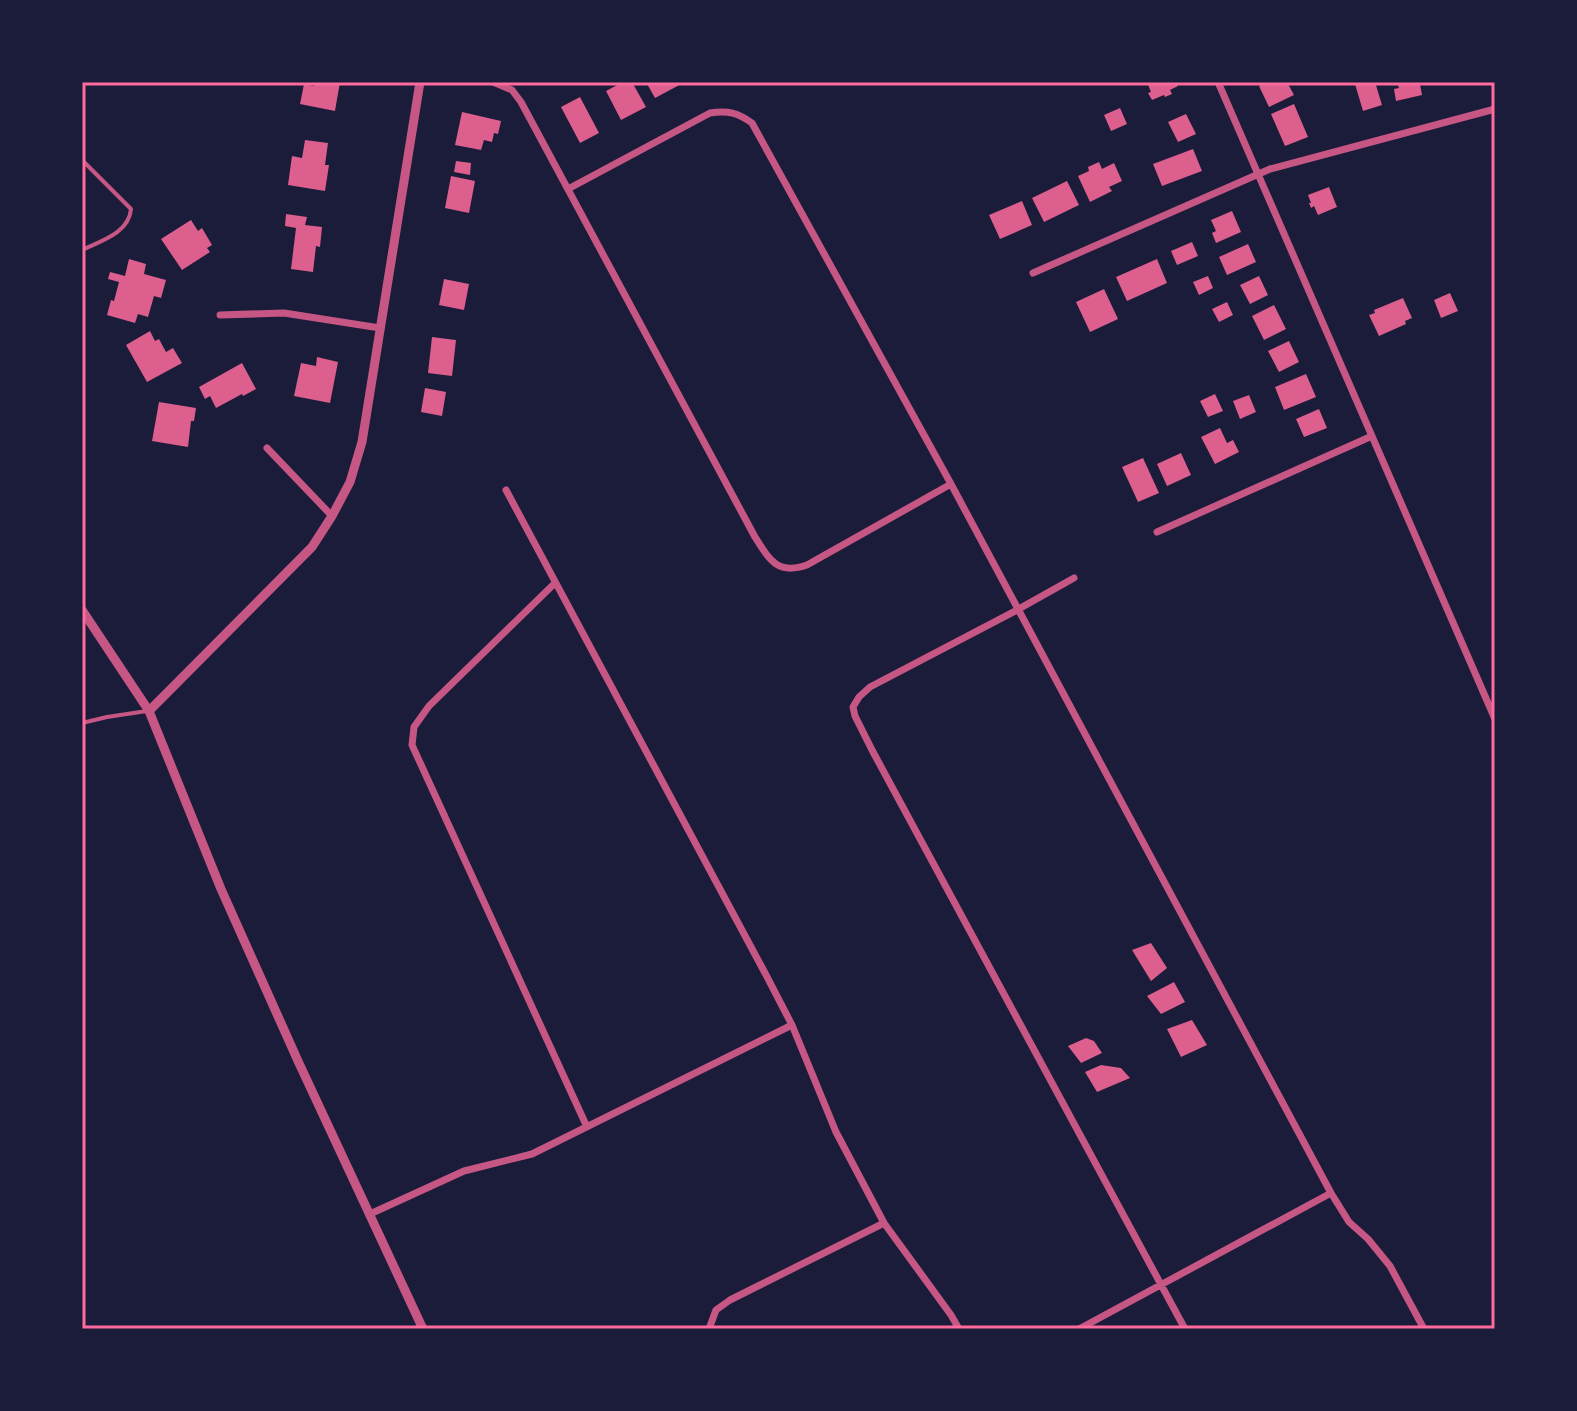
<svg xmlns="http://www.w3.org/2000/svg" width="1577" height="1411" font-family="Figtree,sans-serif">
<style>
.building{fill:#dd5f8e}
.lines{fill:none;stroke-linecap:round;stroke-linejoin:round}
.service{stroke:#c65784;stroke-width:4}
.minor{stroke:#c65784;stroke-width:7}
.tertiary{stroke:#c65784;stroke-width:9}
.neatline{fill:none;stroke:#ff6b9d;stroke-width:3}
</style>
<rect width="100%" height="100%" fill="#1b1b3a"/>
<path class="building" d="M 315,82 L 340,82 L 335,111 L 300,104 L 304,84 L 314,86 Z
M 623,82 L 632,82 L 646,107 L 621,120 L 606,91 Z
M 646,82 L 685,82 L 655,98 Z
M 1147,82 L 1176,82 L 1178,86 L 1170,90 L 1172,94 L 1165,97 L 1164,95 L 1152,100 L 1148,93 L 1151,92 Z
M 1267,82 L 1287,82 L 1294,95 L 1269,107 L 1259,86 Z
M 1362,82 L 1375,82 L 1382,105 L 1363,111 L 1355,84 Z
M 1397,82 L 1417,82 L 1417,85 L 1420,84 L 1422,95 L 1396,101 L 1394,89 L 1399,88 Z
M 580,97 L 599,133 L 580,143 L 561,107 Z
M 1294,104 L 1308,137 L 1285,146 L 1271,114 Z
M 1120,108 L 1127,124 L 1111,131 L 1104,115 Z
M 462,112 L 501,121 L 498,134 L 494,133 L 492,142 L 484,140 L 481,150 L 455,145 Z
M 1186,114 L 1196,134 L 1178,142 L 1168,122 Z
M 305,140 L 328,143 L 325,165 L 329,165 L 325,191 L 288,185 L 292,156 L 302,158 Z
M 1193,149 L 1202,171 L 1162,186 L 1153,164 Z
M 456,161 L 471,163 L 470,175 L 454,172 Z
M 1099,162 L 1102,169 L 1114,163 L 1122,181 L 1109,187 L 1112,191 L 1090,202 L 1078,176 L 1089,171 L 1088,167 Z
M 451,176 L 475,181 L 469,213 L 445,208 Z
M 1067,181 L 1079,205 L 1044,222 L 1032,198 Z
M 1329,187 L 1337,207 L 1318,215 L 1314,206 L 1311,208 L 1309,203 L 1311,203 L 1308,195 Z
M 1022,201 L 1032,225 L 1000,239 L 989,215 Z
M 1232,211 L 1241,232 L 1216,243 L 1212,233 L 1216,231 L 1211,220 Z
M 286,214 L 307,217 L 305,225 L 322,227 L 320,247 L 316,246 L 313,272 L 291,269 L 296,228 L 285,226 Z
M 191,220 L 198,231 L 202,228 L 212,245 L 207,248 L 210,252 L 182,270 L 161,239 Z
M 1192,242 L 1198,256 L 1177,265 L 1171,251 Z
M 1248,244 L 1256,262 L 1227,275 L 1219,257 Z
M 129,259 L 146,264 L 144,274 L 166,280 L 161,298 L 154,296 L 148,317 L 138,314 L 135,323 L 107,315 L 111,300 L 114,301 L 119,282 L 108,279 L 110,272 L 125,276 Z
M 1157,259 L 1167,283 L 1127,301 L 1116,277 Z
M 1208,276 L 1213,288 L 1199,295 L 1193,282 Z
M 1259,276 L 1268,295 L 1250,304 L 1240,285 Z
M 444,279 L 469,284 L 464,310 L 439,305 Z
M 1104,289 L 1118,319 L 1090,332 L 1076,302 Z
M 1450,293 L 1458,311 L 1441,318 L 1434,300 Z
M 1403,298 L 1412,318 L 1405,321 L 1406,324 L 1379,336 L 1369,315 L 1375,313 L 1374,310 Z
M 1227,302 L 1233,315 L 1219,322 L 1212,309 Z
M 1274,305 L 1286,329 L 1264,340 L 1252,316 Z
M 150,331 L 155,341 L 159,339 L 166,352 L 173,348 L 182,363 L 147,382 L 126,345 Z
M 432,337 L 456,340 L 452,376 L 428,373 Z
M 1289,341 L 1299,362 L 1279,372 L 1268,351 Z
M 317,357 L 338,362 L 330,403 L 294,396 L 301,363 L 316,366 Z
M 242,363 L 256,389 L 243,396 L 242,394 L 216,408 L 210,396 L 205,399 L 199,387 Z
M 1306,374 L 1316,397 L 1284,410 L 1275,387 Z
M 425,388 L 446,392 L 442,416 L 421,412 Z
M 1215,394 L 1223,411 L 1208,417 L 1200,401 Z
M 1249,395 L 1256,412 L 1240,419 L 1233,401 Z
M 159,402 L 196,408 L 194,421 L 191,421 L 188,447 L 152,441 Z
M 1319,409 L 1327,428 L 1304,437 L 1296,419 Z
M 1220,428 L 1227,443 L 1233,440 L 1239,452 L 1215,464 L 1201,437 Z
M 1181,453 L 1191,475 L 1167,486 L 1157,464 Z
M 1143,458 L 1159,493 L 1138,502 L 1122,467 Z
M 1151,943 L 1167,968 L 1151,981 L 1132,950 Z
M 1174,982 L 1185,1002 L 1161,1014 L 1147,996 Z
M 1192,1020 L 1207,1045 L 1181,1057 L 1167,1029 Z
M 1086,1038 L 1094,1041 L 1102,1053 L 1081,1063 L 1068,1046 Z
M 1101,1065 L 1121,1068 L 1130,1078 L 1097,1092 L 1085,1072 Z"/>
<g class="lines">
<path class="service" d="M 82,160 L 131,209 C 129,233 101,241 82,250
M 82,723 L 107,717 L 147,711"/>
<path class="minor" d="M 493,82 L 512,90 L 521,102 L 755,537 C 770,561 778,575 807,565 L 951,484
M 1218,82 L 1495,719
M 568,189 L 710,113 C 728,110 738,113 752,123 L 951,484 L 1331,1193 L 1349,1222 L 1368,1239 L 1390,1266 L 1424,1329
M 1033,273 L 1270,169 L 1495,109
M 220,315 L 284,313 L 380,328
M 267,448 L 332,516
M 506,490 L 765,973 L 792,1025 L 836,1132 L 884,1223 L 951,1315 L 959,1329
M 1157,532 L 1372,436
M 1074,578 L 1017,610 L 870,687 L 859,697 L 853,707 L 855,716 L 872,750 L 1185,1329
M 555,583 L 429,706 L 414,727 L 412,745 L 587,1127
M 370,1214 L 464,1171 L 532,1154 L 792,1025
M 709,1329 L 716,1310 L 730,1300 L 884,1223
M 1079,1329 L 1331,1193"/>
<path class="tertiary" d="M 82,610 L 149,711 L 221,889 L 298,1061 L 423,1329
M 149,711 L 312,547 L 332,516 L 350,482 L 362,442 L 420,82"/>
</g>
<rect width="1577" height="1411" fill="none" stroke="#1b1b3a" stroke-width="168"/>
<rect x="84" y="84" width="1409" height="1243" class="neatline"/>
</svg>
